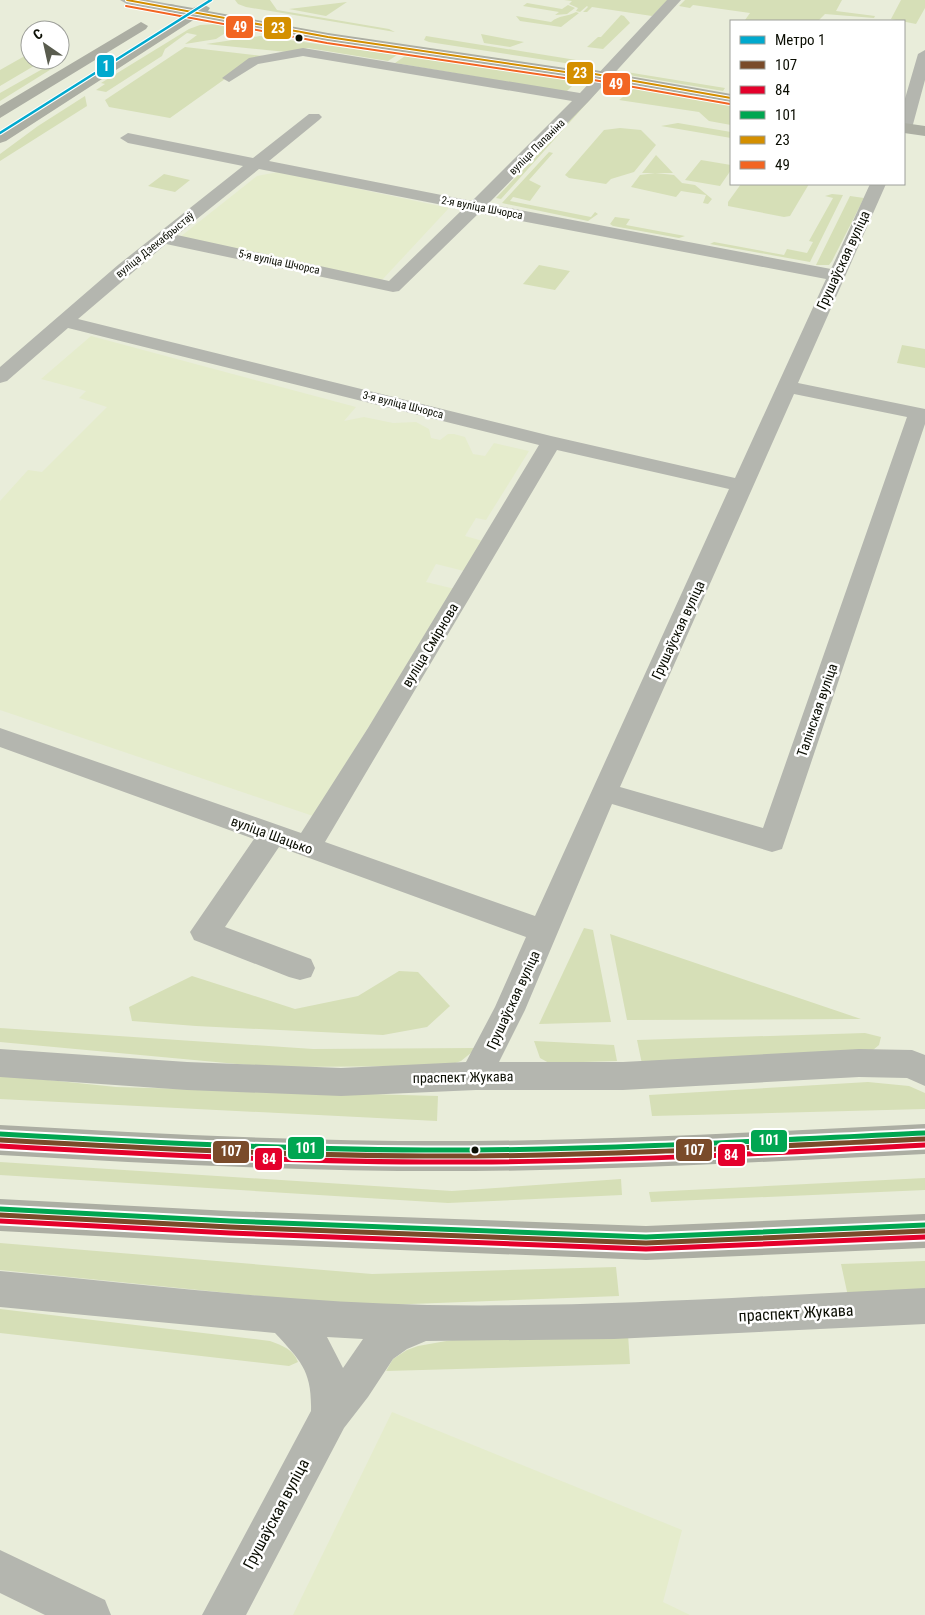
<svg xmlns="http://www.w3.org/2000/svg" width="925" height="1615" font-family="'Roboto Condensed',sans-serif">
<style>
.built{fill:#e5eccc}
.green{fill:#d6dfb7}
.lines{fill:none;stroke-linecap:round;stroke-linejoin:round}
.minor{fill:#b4b6af;fill-rule:evenodd}
.major{fill:#acaea3;fill-rule:evenodd}
.bus-1-casing{stroke:#fff;stroke-width:9}
.bus-2-casing{stroke:#fff;stroke-width:9}
.bus-3-casing{stroke:#fff;stroke-width:9}
.bus-4-casing{stroke:#fff;stroke-width:4}
.bus-5-casing{stroke:#fff;stroke-width:4}
.bus-1{stroke:#7a4b2a;stroke-width:5}
.bus-2{stroke:#e4002b;stroke-width:5}
.bus-3{stroke:#00a651;stroke-width:5}
.bus-4{stroke:#d48f00;stroke-width:2}
.bus-5{stroke:#f26522;stroke-width:2}
.metro-1-casing{stroke:#fff;stroke-width:4.5}
.metro-1{stroke:#00a9ce;stroke-width:2.5}
.bus-dot{fill:#0b0e03;stroke:#fff;stroke-width:2}
.labels{text-anchor:middle;dominant-baseline:central;stroke-width:5;stroke-linejoin:round;paint-order:stroke}
.far-street-label{font-size:11px;fill:#0b0e03;stroke:#fff}
.street-label{font-size:14px;fill:#0b0e03;stroke:#fff}
.near-street-label{font-size:16px;fill:#0b0e03;stroke:#fff}
.line-badge{stroke:#fff;stroke-width:2}
.badge-label{font-size:14px;text-anchor:middle;font-weight:bold;fill:#fff}
</style>
<rect width="100%" height="100%" fill="#e9edda"/>
<path class="built" d="M 278,172 L 449,208 L 382,280 L 180,237 L 257,176 Z
M 91,336 L 356,407 L 344,421 L 364,417 L 393,423 L 416,422 L 429,429 L 431,438 L 440,440 L 448,434 L 454,434 L 465,437 L 473,454 L 485,456 L 494,443 L 529,451 L 486,520 L 476,518 L 465,536 L 483,541 L 464,571 L 436,564 L 426,582 L 455,589 L 313,816 L 0,710 L 0,501 L 28,470 L 42,472 L 107,407 L 79,398 L 86,391 L 41,379 Z
M 392,1412 L 682,1530 L 663,1602 L 690,1615 L 293,1615 Z"/>
<path class="green" d="M 235,0 L 270,0 L 277,10 L 389,29 L 395,32 L 246,7 L 238,4 Z
M 564,0 L 668,0 L 652,16 L 592,7 L 587,12 L 583,12 L 588,7 L 587,6 L 580,12 L 576,11 L 578,8 L 569,4 L 572,1 Z
M 685,0 L 842,0 L 836,11 L 875,16 L 874,18 L 825,14 L 818,21 L 753,21 L 745,20 L 750,13 L 693,5 L 690,8 L 679,6 Z
M 901,0 L 925,0 L 925,8 L 916,24 L 891,19 Z
M 347,2 L 326,16 L 289,9 Z
M 527,3 L 562,9 L 568,5 L 575,8 L 567,14 L 555,15 L 559,12 L 523,6 Z
M 576,12 L 579,13 L 561,27 L 520,21 L 516,16 L 551,22 C 559,15 567,17 576,12 Z
M 621,15 L 624,16 L 630,23 L 603,49 L 587,47 L 598,37 L 601,37 Z
M 218,24 L 235,27 L 216,39 L 185,44 L 197,35 L 187,33 L 165,49 L 162,56 L 106,92 L 96,90 L 105,84 L 101,83 L 189,29 L 200,25 Z
M 481,34 L 524,42 L 510,47 L 484,43 Z
M 260,36 L 397,55 L 388,61 L 308,48 L 287,52 L 206,44 Z
M 426,36 L 576,60 L 580,62 L 578,65 L 429,42 L 424,40 Z
M 185,47 L 263,56 L 253,59 L 170,118 L 109,107 L 105,100 Z
M 30,53 L 30,60 L 44,60 L 0,86 L 0,70 Z
M 405,56 L 466,63 L 575,80 L 575,83 L 566,92 L 395,63 Z
M 46,67 L 53,68 L 0,101 L 0,93 Z
M 614,70 L 725,88 L 723,91 L 623,74 Z
M 604,84 L 501,199 L 496,198 Z
M 635,88 L 731,104 L 731,125 L 709,121 L 699,112 L 619,100 Z
M 85,96 L 87,106 L 0,161 L 0,154 L 38,126 Z
M 678,123 L 731,132 L 731,138 L 661,126 Z
M 620,128 L 641,130 L 656,145 L 634,172 L 611,179 L 606,184 L 569,178 L 565,175 L 604,130 Z
M 549,152 L 553,153 L 529,180 L 541,186 L 530,201 L 513,197 L 510,201 L 591,217 L 595,212 L 598,214 L 588,221 L 502,203 Z
M 656,155 L 673,173 L 642,173 Z
M 701,160 L 731,165 L 731,170 L 720,186 L 685,180 Z
M 655,173 L 674,175 L 682,183 L 695,185 L 712,199 L 708,204 L 703,203 L 706,195 L 681,191 L 676,197 L 631,187 L 640,175 Z
M 164,174 L 190,180 L 175,192 L 148,186 Z
M 741,184 L 809,184 L 790,216 L 784,217 L 728,206 L 728,202 Z
M 832,194 L 843,195 L 810,262 L 710,244 L 714,242 L 784,255 L 787,249 L 807,253 L 813,242 L 809,241 L 833,198 L 825,196 Z
M 850,196 L 864,198 L 832,261 L 829,265 L 816,265 Z
M 615,217 L 630,219 L 626,225 L 685,236 L 679,238 L 613,226 L 610,224 Z
M 539,265 L 570,271 L 555,290 L 523,284 Z
M 902,345 L 925,349 L 925,368 L 897,363 Z
M 584,928 L 593,930 L 611,1022 L 539,1024 Z
M 610,934 L 861,1019 L 627,1020 Z
M 399,971 L 418,972 L 450,1006 L 427,1027 L 383,1035 L 196,1026 L 132,1021 L 129,1007 L 192,976 L 295,1009 L 358,996 Z
M 0,1028 L 313,1049 L 477,1048 L 461,1061 L 447,1066 L 270,1067 L 0,1042 Z
M 865,1033 L 881,1037 L 879,1045 L 873,1050 L 642,1064 L 637,1040 Z
M 534,1041 L 614,1045 L 617,1061 L 549,1063 L 540,1058 Z
M 0,1075 L 116,1087 L 438,1096 L 437,1121 L 0,1099 Z
M 868,1082 L 909,1086 L 925,1093 L 925,1109 L 652,1116 L 649,1095 Z
M 0,1162 L 452,1191 L 621,1179 L 622,1195 L 448,1203 L 0,1175 Z
M 925,1178 L 925,1190 L 651,1202 L 649,1192 Z
M 0,1243 L 372,1274 L 616,1267 L 619,1296 L 358,1306 L 0,1270 Z
M 925,1261 L 925,1297 L 849,1301 L 841,1264 Z
M 0,1309 L 270,1341 C 283,1346 293,1349 298,1362 L 289,1366 L 0,1333 Z
M 628,1334 L 630,1364 L 386,1371 L 393,1359 L 407,1350 L 418,1346 L 452,1340 Z"/>
<g class="lines">
<path class="minor" d="M 120,0 L 148,0 L 175,5 L 177,8 L 170,12 L 127,4 Z
M 667,0 L 681,0 L 589,101 L 488,204 L 831,269 L 870,184 L 886,184 L 798,383 L 925,409 L 925,424 L 782,849 L 772,852 L 612,804 L 525,1010 L 499,1062 L 623,1062 L 859,1049 L 912,1050 L 925,1055 L 925,1086 L 907,1078 L 859,1077 L 623,1090 L 476,1090 L 341,1096 L 187,1090 L 0,1077 L 0,1049 L 187,1062 L 341,1068 L 466,1062 L 495,1007 L 526,937 L 279,847 L 225,927 L 311,959 L 315,968 L 311,977 L 300,980 L 289,977 L 194,940 L 190,932 L 254,839 L 0,747 L 0,728 L 301,833 L 368,728 L 539,445 L 68,328 L 7,381 L 0,383 L 0,367 L 118,265 L 243,166 L 128,143 L 120,138 L 128,133 L 253,158 L 309,114 L 319,114 L 322,117 L 319,120 L 269,161 L 472,201 L 572,101 L 303,56 L 258,64 L 229,82 L 222,78 L 249,58 L 303,48 L 580,93 ZM 259,169 L 463,209 L 389,281 L 177,235 ZM 479,213 L 826,279 L 735,478 L 551,436 L 78,319 L 166,244 L 393,292 L 399,291 ZM 794,394 L 907,417 L 763,828 L 620,787 ZM 557,450 L 729,489 L 535,916 L 325,842 Z
M 925,50 L 925,80 L 912,128 L 904,133 L 904,102 L 918,54 Z
M 0,1271 C 142,1284 284,1302 427,1305 C 593,1308 759,1296 925,1288 L 925,1324 L 614,1339 L 426,1341 L 407,1349 L 393,1359 L 368,1397 L 344,1428 L 246,1615 L 202,1615 L 311,1411 C 312,1371 301,1361 275,1333 L 0,1307 ZM 327,1337 L 363,1339 L 343,1368 Z
M 0,1550 L 105,1600 L 111,1615 L 45,1615 L 0,1593 Z"/>
<path class="major" d="M 170,4 L 193,8 L 203,4 L 210,8 L 208,11 L 328,33 L 572,69 L 589,69 L 731,94 L 731,102 L 589,77 L 572,77 L 328,41 L 198,17 L 6,141 L 0,143 L 0,131 L 184,15 L 165,11 L 163,8 L 165,5 Z
M 141,22 L 148,26 L 146,29 L 0,118 L 0,106 Z
M 904,123 L 925,126 L 925,136 L 904,133 Z
M 925,1124 L 925,1154 C 775,1161 625,1170 474,1171 C 316,1172 158,1164 0,1155 L 0,1125 C 158,1134 316,1142 474,1141 C 625,1140 775,1131 925,1124 Z
M 0,1199 L 230,1211 L 646,1226 L 925,1214 L 925,1248 L 646,1260 L 230,1243 L 0,1231 Z"/>
<defs>
<path id="bus-1" d="M 0,1140 C 158,1149 316,1157 474,1156 C 625,1155 775,1146 925,1139
M 0,1215 L 230,1227 L 646,1243 L 925,1231"/>
<path id="bus-2" d="M 0,1146 C 158,1155 316,1163 474,1162 C 625,1161 775,1153 925,1145
M 0,1221 L 230,1233 L 646,1249 L 925,1237"/>
<path id="bus-3" d="M 0,1134 C 158,1143 316,1151 474,1150 C 625,1149 775,1140 925,1133
M 0,1209 L 230,1221 L 646,1237 L 925,1225"/>
<path id="bus-4" d="M 127,0 L 328,37 L 572,73 L 589,73 L 731,98"/>
<path id="bus-5" d="M 126,6 L 327,43 L 571,79 L 588,79 L 730,104"/>
</defs>
<use href="#bus-1" class="bus-1-casing"/>
<use href="#bus-2" class="bus-2-casing"/>
<use href="#bus-3" class="bus-3-casing"/>
<use href="#bus-4" class="bus-4-casing"/>
<use href="#bus-5" class="bus-5-casing"/>
<use href="#bus-1" class="bus-1"/>
<use href="#bus-2" class="bus-2"/>
<use href="#bus-3" class="bus-3"/>
<use href="#bus-4" class="bus-4"/>
<use href="#bus-5" class="bus-5"/>
<defs>
<path id="metro-1" d="M 0,133 L 211,0"/>
</defs>
<use href="#metro-1" class="metro-1-casing"/>
<use href="#metro-1" class="metro-1"/>
</g>
<g class="bus-dot">
<circle cx="299" cy="38" r="4.5"/>
<circle cx="475" cy="1150" r="4.5"/>
</g>
<g class="labels">
<g class="far-street-label">
<text transform="translate(537 147) rotate(-45)">вуліца Папаніна</text>
<text transform="translate(482 208) rotate(11)">2-я вуліца Шчорса</text>
<text transform="translate(155 245) rotate(-39)">вуліца Дзекабрыстаў</text>
<text transform="translate(279 262) rotate(12)">5-я вуліца Шчорса</text>
<text transform="translate(403 405) rotate(14)">3-я вуліца Шчорса</text>
</g>
<g class="street-label">
<text transform="translate(843 260) rotate(-65)">Грушаўская вуліца</text>
<text transform="translate(678 630) rotate(-65)">Грушаўская вуліца</text>
<text transform="translate(430 645) rotate(-59)">вуліца Смірнова</text>
<text transform="translate(817 710) rotate(-71)">Талінская вуліца</text>
<text transform="translate(272 835) rotate(20)">вуліца Шацько</text>
<text transform="translate(513 1000) rotate(-65)">Грушаўская вуліца</text>
<text transform="translate(463 1077) rotate(-1)">праспект Жукава</text>
</g>
<g class="near-street-label">
<text transform="translate(796 1313) rotate(-3)">праспект Жукава</text>
<text transform="translate(276 1514) rotate(-62)">Грушаўская вуліца</text>
</g>
</g>
<g class="line-badge">
<rect x="225" y="15" width="29" height="24" rx="5" fill="#f26522"/>
<rect x="263" y="16" width="29" height="24" rx="5" fill="#d48f00"/>
<rect x="96" y="54" width="19" height="24" rx="5" fill="#00a9ce"/>
<rect x="566" y="61" width="28" height="24" rx="5" fill="#d48f00"/>
<rect x="602" y="72" width="29" height="24" rx="5" fill="#f26522"/>
<rect x="750" y="1129" width="38" height="24" rx="5" fill="#00a651"/>
<rect x="287" y="1136" width="38" height="24" rx="5" fill="#00a651"/>
<rect x="675" y="1138" width="38" height="24" rx="5" fill="#7a4b2a"/>
<rect x="212" y="1140" width="38" height="24" rx="5" fill="#7a4b2a"/>
<rect x="717" y="1143" width="29" height="24" rx="5" fill="#e4002b"/>
<rect x="254" y="1147" width="29" height="24" rx="5" fill="#e4002b"/>
</g>
<g class="badge-label">
<text x="240" y="32">49</text>
<text x="278" y="33">23</text>
<text x="106" y="71">1</text>
<text x="580" y="78">23</text>
<text x="616" y="89">49</text>
<text x="769" y="1145">101</text>
<text x="306" y="1153">101</text>
<text x="694" y="1155">107</text>
<text x="231" y="1156">107</text>
<text x="731" y="1160">84</text>
<text x="269" y="1164">84</text>
</g>
<rect x="730" y="20" width="175" height="165" fill="#ffffff" stroke="#9d9f9a"/>
<rect x="740" y="36" width="25" height="8" fill="#00a9ce" stroke="#9d9f9a"/>
<text x="775" y="45" font-size="15" fill="#0b0e03">Метро 1</text>
<rect x="740" y="61" width="25" height="8" fill="#7a4b2a" stroke="#9d9f9a"/>
<text x="775" y="70" font-size="15" fill="#0b0e03">107</text>
<rect x="740" y="86" width="25" height="8" fill="#e4002b" stroke="#9d9f9a"/>
<text x="775" y="95" font-size="15" fill="#0b0e03">84</text>
<rect x="740" y="111" width="25" height="8" fill="#00a651" stroke="#9d9f9a"/>
<text x="775" y="120" font-size="15" fill="#0b0e03">101</text>
<rect x="740" y="136" width="25" height="8" fill="#d48f00" stroke="#9d9f9a"/>
<text x="775" y="145" font-size="15" fill="#0b0e03">23</text>
<rect x="740" y="161" width="25" height="8" fill="#f26522" stroke="#9d9f9a"/>
<text x="775" y="170" font-size="15" fill="#0b0e03">49</text>
<g transform="translate(45 45) rotate(326)"><circle r="24" fill="#ffffff" stroke="#9d9f9a"/>
<path d="M0-4L9 19L0 12L-9 19Z" fill="#595c4e"/>
<text y="-8" font-size="14" font-weight="bold" text-anchor="middle" fill="#0b0e03">С</text>
</g>
</svg>
